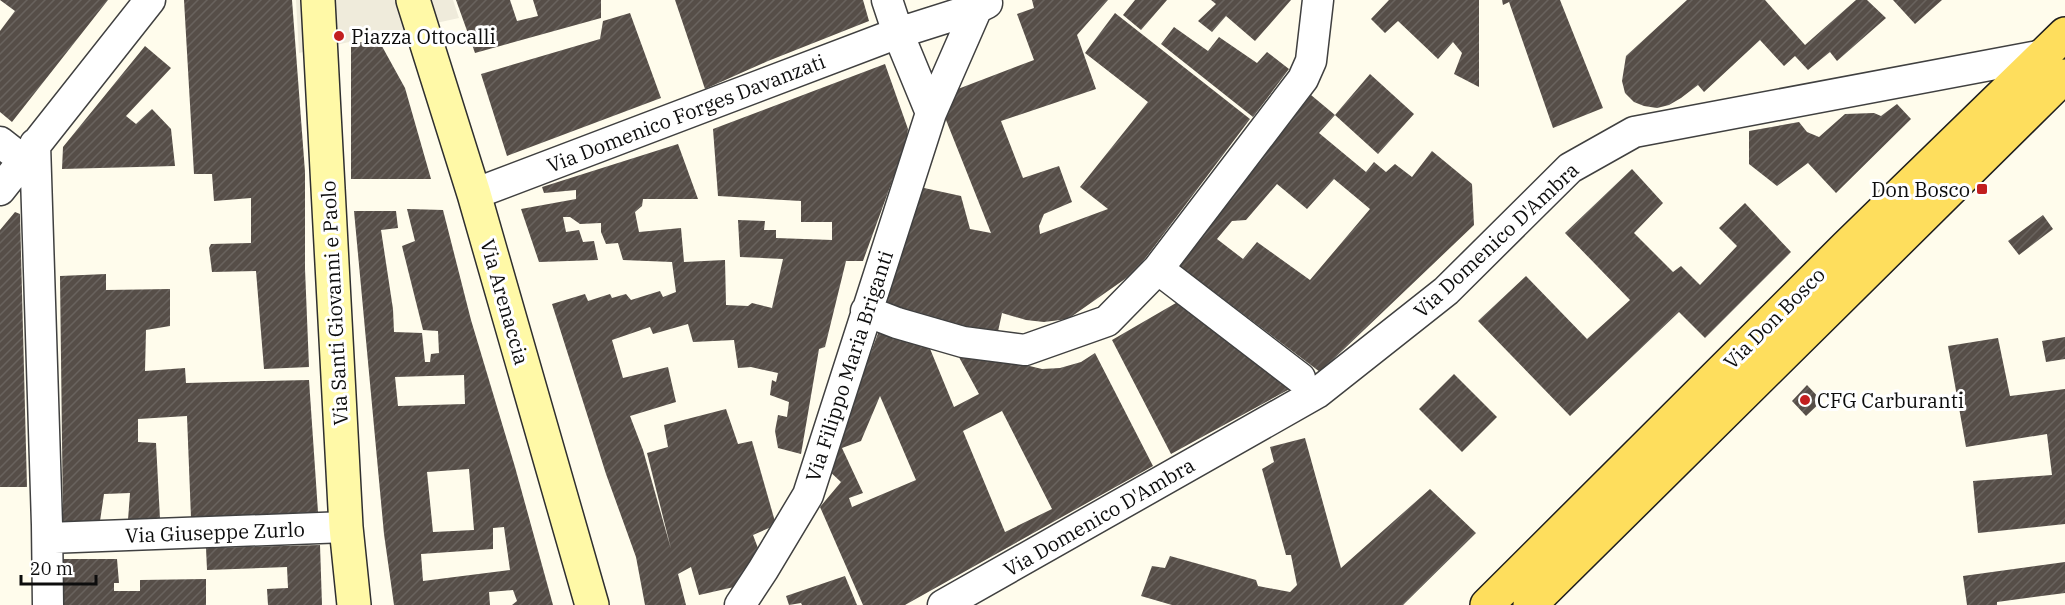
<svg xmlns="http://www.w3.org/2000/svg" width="2065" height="605" font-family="'IBM Plex Serif',serif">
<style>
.plaza{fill:#efebdb}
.building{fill:url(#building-hatch);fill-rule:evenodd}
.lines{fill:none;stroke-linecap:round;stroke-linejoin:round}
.minor-casing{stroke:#404040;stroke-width:33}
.secondary-casing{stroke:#2f2f2f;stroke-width:36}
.primary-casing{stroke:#1e1e1e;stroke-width:36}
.minor{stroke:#fff;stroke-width:30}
.secondary{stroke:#fff9a7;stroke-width:33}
.primary{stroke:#fede5d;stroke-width:33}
.poi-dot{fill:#c21f1f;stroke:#fff;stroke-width:2}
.labels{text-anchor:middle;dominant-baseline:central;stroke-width:6;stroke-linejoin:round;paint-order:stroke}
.poi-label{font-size:20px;fill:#0d0d0d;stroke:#fff;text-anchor:start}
.street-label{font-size:20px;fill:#0d0d0d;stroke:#fff}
</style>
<defs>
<pattern id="building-hatch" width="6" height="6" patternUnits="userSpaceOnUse" patternTransform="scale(1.5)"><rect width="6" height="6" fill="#564e48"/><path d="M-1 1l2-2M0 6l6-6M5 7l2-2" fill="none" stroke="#69635e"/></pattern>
</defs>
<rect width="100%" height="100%" fill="#fffcec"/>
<path class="plaza" d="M 296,0 L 453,0 L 459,18 L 299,53 Z"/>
<path class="building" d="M 0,0 L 108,0 L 12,122 L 0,112 L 0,31 L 15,11 Z
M 184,0 L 292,0 L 305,172 L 305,269 L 309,367 L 264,369 L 256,271 L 212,272 L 209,248 L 211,244 L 251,243 L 251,198 L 214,201 L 212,174 L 194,174 Z
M 456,0 L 510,0 L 517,21 L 538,16 L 533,0 L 601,0 L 601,18 L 475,53 Z
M 675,0 L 863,0 L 869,21 L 768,61 L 705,89 Z
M 1032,0 L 1108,0 L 1077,35 L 1096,89 L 1001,121 L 1023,178 L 1059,166 L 1072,202 L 1044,214 L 1039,226 L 1040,234 L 1108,209 L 1080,187 L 1148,102 L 1085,53 L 1115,13 L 1250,119 L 1135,272 L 1068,319 L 1044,322 L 1026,320 L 1002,313 L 997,336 L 884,304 L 915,186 L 961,196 L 970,229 L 991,233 L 942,110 L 950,92 L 1034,60 L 1017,14 L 1034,8 Z
M 1135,0 L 1167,0 L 1141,30 L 1123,15 Z
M 1211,0 L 1291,0 L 1255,41 L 1226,16 L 1212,32 L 1198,21 L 1216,4 Z
M 1389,0 L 1479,0 L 1479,87 L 1454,74 L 1462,53 L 1453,42 L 1438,59 L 1398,21 L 1385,33 L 1371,19 Z
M 1502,0 L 1560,0 L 1603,108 L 1553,128 L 1509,2 L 1503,5 Z
M 1687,0 L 1765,0 L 1805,45 L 1856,0 L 1867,0 L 1886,18 L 1837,61 L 1830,52 L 1808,70 L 1795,56 L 1784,66 L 1760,40 L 1704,92 L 1698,85 L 1681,98 L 1669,105 L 1657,108 L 1644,106 L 1634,102 L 1625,93 L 1622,81 L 1626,56 Z
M 1893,0 L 1942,0 L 1915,24 Z
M 630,13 L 661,98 L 507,156 L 481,74 L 600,39 L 603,21 Z
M 1174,27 L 1208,51 L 1219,37 L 1257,63 L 1267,52 L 1289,69 L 1253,117 L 1161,44 Z
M 378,39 L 405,88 L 431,179 L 351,179 L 351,44 Z
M 145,46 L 171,68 L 126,116 L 136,124 L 152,109 L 171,129 L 175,166 L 62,169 L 63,147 Z
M 885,64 L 908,129 L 906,143 L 863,261 L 846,261 L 825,347 L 819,349 L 801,454 L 778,448 L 775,431 L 778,415 L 787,417 L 789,402 L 770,395 L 772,380 L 776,382 L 778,373 L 751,367 L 738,368 L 734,340 L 693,342 L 688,324 L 653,334 L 650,327 L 612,340 L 623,378 L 668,367 L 676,402 L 630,416 L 643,450 L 671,549 L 647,453 L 668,447 L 664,425 L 726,409 L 738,444 L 752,441 L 776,525 L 753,535 L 761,556 L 743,585 L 699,595 L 691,567 L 678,574 L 686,605 L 645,605 L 636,557 L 606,474 L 552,304 L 585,294 L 588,301 L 610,294 L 612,298 L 626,294 L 631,300 L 660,291 L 663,297 L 676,292 L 672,262 L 623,260 L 618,243 L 606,244 L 601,232 L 601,223 L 580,224 L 570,217 L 563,217 L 566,232 L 579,230 L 583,242 L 594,241 L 598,260 L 539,262 L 521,209 L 576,199 L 576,190 L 544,193 L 542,187 L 678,144 L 698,199 L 643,199 L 642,206 L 635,212 L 639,232 L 681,228 L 684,262 L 725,260 L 726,305 L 748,306 L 752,303 L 772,308 L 783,259 L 740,257 L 738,220 L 765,221 L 764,230 L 776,230 L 776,238 L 832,240 L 832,222 L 801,222 L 801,201 L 718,196 L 713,129 Z
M 1370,74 L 1414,114 L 1378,154 L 1335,115 Z
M 1311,95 L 1335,115 L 1319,133 L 1366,172 L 1374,162 L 1386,172 L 1395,164 L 1412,177 L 1432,151 L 1472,184 L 1474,225 L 1320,372 L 1178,265 ZM 1334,179 L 1370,209 L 1310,280 L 1257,242 L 1243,259 L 1217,239 L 1232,221 L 1246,220 L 1277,184 L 1307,209 Z
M 1897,104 L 1911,119 L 1836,193 L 1808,163 L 1777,186 L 1749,164 L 1749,131 L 1799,122 L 1807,132 L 1819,137 L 1845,114 L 1874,113 L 1881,116 Z
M 1632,169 L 1663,203 L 1634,233 L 1673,272 L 1681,266 L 1700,285 L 1737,246 L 1719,228 L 1745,203 L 1791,252 L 1705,338 L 1679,312 L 1570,416 L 1478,321 L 1526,276 L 1587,339 L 1630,300 L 1565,233 Z
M 407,209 L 443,210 L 471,320 L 515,467 L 553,605 L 512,605 L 517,601 L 513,590 L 489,592 L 490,605 L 394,605 L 384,534 L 354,211 L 396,211 L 398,228 L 381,230 L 393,309 L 394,332 L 422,333 L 425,362 L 430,362 L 431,354 L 439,353 L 438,331 L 423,330 L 402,246 L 415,241 ZM 464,375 L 465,404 L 398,406 L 395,377 ZM 469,469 L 474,530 L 433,532 L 427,472 ZM 504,527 L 510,570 L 423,581 L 421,554 L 493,549 L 493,528 Z
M 15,212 L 20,214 L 27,487 L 0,487 L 0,230 Z
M 2043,215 L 2053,229 L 2019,255 L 2008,241 Z
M 106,274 L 106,290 L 170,289 L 170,326 L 146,330 L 145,371 L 185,368 L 186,383 L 309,380 L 318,512 L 191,518 L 187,416 L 138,419 L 138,442 L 156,443 L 160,519 L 128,520 L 130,493 L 104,494 L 100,521 L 63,521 L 60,276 Z
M 1188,296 L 1297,385 L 1171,454 L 1112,340 Z
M 880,328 L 926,339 L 954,407 L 979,394 L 954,348 L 1042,369 L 1060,368 L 1081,362 L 1095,353 L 1153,466 L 905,605 L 863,605 L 820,507 L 841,482 L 827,469 ZM 880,396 L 916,480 L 852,507 L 849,498 L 863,493 L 842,448 L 861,441 ZM 1002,411 L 1052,509 L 1005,532 L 963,431 Z
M 2065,337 L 2065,359 L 2046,362 L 2042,341 Z
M 1998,338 L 2010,396 L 2065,389 L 2065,524 L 1978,533 L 1973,481 L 2052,475 L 2047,434 L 1966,447 L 1948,346 Z
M 1454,374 L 1497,417 L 1462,452 L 1419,409 Z
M 1807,385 L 1822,401 L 1806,416 L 1792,401 Z
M 1305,438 L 1341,568 L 1430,489 L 1476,533 L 1403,605 L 1172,605 L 1141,596 L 1152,566 L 1165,568 L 1170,556 L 1256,580 L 1258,586 L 1290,592 L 1297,585 L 1291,555 L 1286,555 L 1262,469 L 1274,462 L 1270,447 Z
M 320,545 L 322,605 L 268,605 L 267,589 L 288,588 L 287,567 L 207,570 L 206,548 Z
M 62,559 L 117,559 L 119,583 L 114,583 L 114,591 L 140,591 L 140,580 L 206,579 L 206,605 L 62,605 Z
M 2065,562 L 2065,593 L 1997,602 L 1997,605 L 1967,605 L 1963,576 Z
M 845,576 L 857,605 L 802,605 L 801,603 L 789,605 L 786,596 Z"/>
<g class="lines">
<defs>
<path id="minor" d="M 887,0 L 898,33 L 931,113
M 0,142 L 23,160
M 35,144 L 47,525 L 48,605
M 0,190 L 150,0
M 474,194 L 898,33 L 977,8 L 987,3
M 1158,269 L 1300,378
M 866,311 L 897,323 L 963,342 L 1025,350 L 1107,321 L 1158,269 L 1303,79 L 1311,61 L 1318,0
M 48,538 L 346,527
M 740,605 L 763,570 L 808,495 L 931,113 L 977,8
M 943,605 L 1317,393 L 1446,291 L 1570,168 L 1634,132 L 2043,55"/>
<path id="secondary" d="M 318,0 L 346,527 L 354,605
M 413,0 L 474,194 L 592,605"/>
<path id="primary" d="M 1487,605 L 1846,247 L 2065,34
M 1530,605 L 2065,76"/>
</defs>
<use href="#minor" class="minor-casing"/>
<use href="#secondary" class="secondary-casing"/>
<use href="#primary" class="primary-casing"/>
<use href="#minor" class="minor"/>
<use href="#secondary" class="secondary"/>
<use href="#primary" class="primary"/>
</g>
<g class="poi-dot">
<circle cx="339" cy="36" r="6"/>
<rect x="1976" y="183" width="12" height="12" rx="3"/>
<circle cx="1805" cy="400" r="6"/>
</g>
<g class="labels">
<g class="poi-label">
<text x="351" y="36">Piazza Ottocalli</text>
<text x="1970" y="189" text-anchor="end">Don Bosco</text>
<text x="1817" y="400">CFG Carburanti</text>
</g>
<g class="street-label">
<text transform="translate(686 113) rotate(-21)">Via Domenico Forges Davanzati</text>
<text transform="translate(1496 240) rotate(-43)">Via Domenico D'Ambra</text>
<text transform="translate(505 302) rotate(74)">Via Arenaccia</text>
<text transform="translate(334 303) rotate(-93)">Via Santi Giovanni e Paolo</text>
<text transform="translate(1774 318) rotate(-45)">Via Don Bosco</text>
<text transform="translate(849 366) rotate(-72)">Via Filippo Maria Briganti</text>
<text transform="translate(1099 517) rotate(-30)">Via Domenico D'Ambra</text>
<text transform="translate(215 532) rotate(-2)">Via Giuseppe Zurlo</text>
</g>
</g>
<path d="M21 575v9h75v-9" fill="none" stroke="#0d0d0d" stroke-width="3"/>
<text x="30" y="575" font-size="18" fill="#0d0d0d" stroke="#ffffff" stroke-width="4.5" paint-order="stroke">20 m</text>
</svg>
